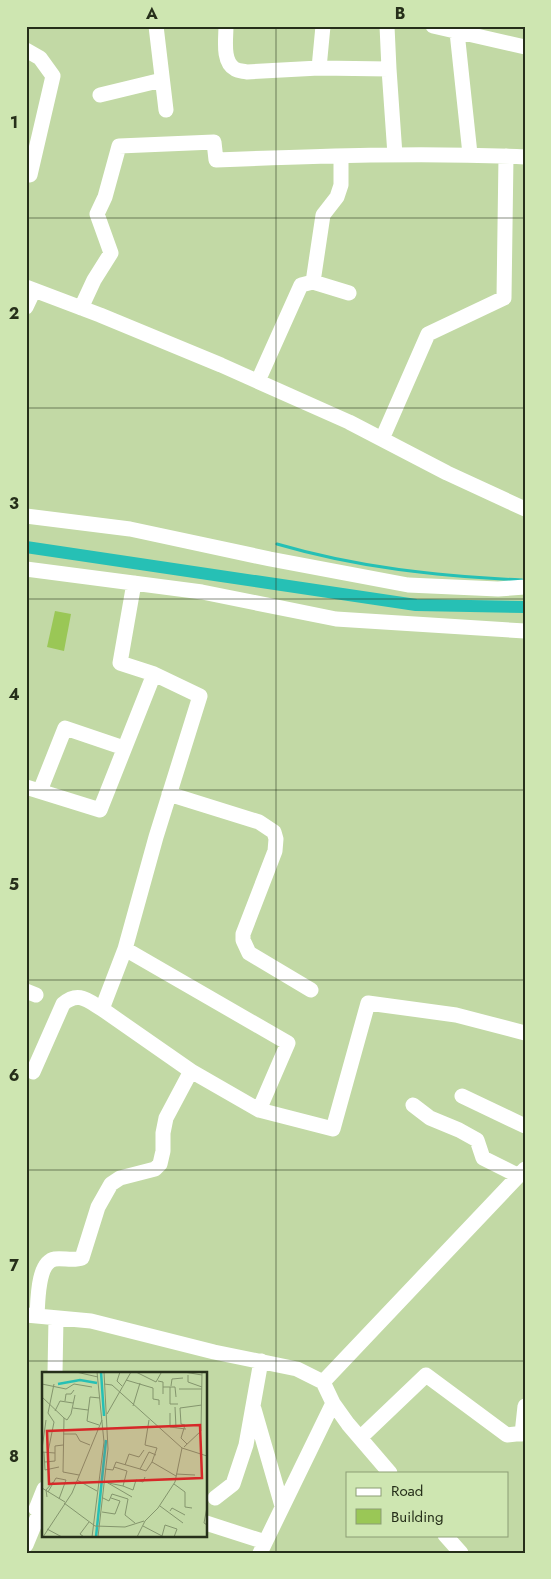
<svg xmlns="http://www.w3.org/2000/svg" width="551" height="1579" font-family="Jost,sans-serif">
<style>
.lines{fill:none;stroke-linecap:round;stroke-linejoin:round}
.stream{stroke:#26c0b5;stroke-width:3}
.canal{stroke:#26c0b5;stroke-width:12}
.building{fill:#9ac756}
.minor{stroke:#fff;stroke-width:15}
.grid{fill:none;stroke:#262f1a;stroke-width:1;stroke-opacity:0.55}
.inset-river{fill:none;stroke:#26c0b5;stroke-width:2.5}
.inset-road{fill:none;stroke:#84956d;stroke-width:1}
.view{fill:#d62828;fill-opacity:0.15;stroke:#d62828;stroke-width:2.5}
.inset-edge{fill:none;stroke:#262f1a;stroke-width:2.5}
.neatline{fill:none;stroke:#262f1a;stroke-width:2}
.grid-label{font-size:16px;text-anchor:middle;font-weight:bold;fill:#262f1a}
</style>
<rect width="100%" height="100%" fill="#c2d9a5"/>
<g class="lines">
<path class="stream" d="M 277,544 C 359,568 438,576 522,580"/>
<path class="canal" d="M 26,547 L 416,605 L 525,607"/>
</g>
<path class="building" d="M 55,611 L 71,614 L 64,651 L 47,647 Z"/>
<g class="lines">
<path class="minor" d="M 156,26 L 166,110
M 226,26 C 226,39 222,62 235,69 C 238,71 243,71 247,72 L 319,68
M 323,26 L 319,68 L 389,69 L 395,155
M 387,26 L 389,69
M 433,26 L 525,47
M 457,32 L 470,154
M 26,50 L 40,58 L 53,76 L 30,175 L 26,174
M 100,95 L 162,80
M 313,282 L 323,215 L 337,197 L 341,185 L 341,156
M 26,287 L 100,315 L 221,365 L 349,422 L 447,473 L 525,509
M 26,307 L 34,290
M 81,308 L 94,280 L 111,253 L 97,214 L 105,197 L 119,146 L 214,142 L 216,160 C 319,156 422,152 525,157
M 258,381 L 301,285 L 313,282 L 349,293
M 382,439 L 428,334 L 504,298 L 506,156
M 26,516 L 130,529 L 270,559 L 408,585 L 498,589 L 525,587
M 26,569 L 202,592 L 336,619 L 525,631
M 154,674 L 200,696 L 156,837 L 125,949 L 288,1043 L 259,1110
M 26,787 L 100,810 L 154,674 L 120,663 L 134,583
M 40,791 L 65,728 L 124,748
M 169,794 L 259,822 L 274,832 L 276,839 L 275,851 L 243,934 L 243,940 L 249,953 L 311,990
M 26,991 L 36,995
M 191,1071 L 259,1110 L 333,1129 L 368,1003 L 456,1015 L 525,1033
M 33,1072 L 63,1004 C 78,991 87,1000 102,1009
M 462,1096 L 525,1126
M 413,1105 L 430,1118 L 459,1130 L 477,1140 L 483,1158 L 519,1176
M 26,1315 L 91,1321 L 214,1352 L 297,1369 L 323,1382
M 37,1316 C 38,1302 37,1262 55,1259 C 64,1258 74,1261 82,1258 L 98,1207 L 111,1184 L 120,1178 L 155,1169 L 160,1164 L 163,1151 L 163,1133 L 166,1118 L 191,1071 L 102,1009 L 125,949
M 55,1373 L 56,1318
M 333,1403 L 348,1424 L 390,1473
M 254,1409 L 282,1506
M 522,1434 L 525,1406
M 360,1438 L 426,1375 L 507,1435 L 525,1433
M 215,1498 L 233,1484 L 246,1445 L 261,1361
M 36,1509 L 44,1489
M 206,1523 L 265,1542
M 445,1535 L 461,1553
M 26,1545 L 40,1511
M 260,1553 L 333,1403 L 323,1382 L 525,1169"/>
</g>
<path class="grid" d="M 276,26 L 276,1553M 26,218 L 525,218M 26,408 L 525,408M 26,599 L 525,599M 26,790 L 525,790M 26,980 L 525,980M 26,1170 L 525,1170M 26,1361 L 525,1361"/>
<g transform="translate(42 1372)">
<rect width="165" height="165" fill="#c2d9a5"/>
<path class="inset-river" d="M 59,0 L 62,44M 16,12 L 38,8 L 55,11M 54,165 L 64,68"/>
<path class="inset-road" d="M 34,0 L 56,5M 78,0 L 75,9 L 80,14M 94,0 L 114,10 L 119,1M 142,0 L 160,3M 146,3 L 146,10 L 160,15M 84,8 L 111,16 L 111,27 L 117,28 L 117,33M 116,9 L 121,10 L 121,22M 0,12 L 24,17 L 32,12 L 50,15M 62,12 L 70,13 L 140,76 L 165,84M 129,14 L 130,7 L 141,6M 121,15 L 133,15 L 134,25M 128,15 L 128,32 L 136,32M 137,17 L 160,17M 0,25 L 22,46 L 21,100 L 37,103M 23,29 L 24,22 L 29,22 L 32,18M 91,34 L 98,11M 133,35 L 134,56M 31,36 L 46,38M 138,36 L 160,33M 138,36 L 139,52M 13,39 L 18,29 L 31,31M 128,41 L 128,55 L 144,57M 65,42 L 89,0M 22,46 L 25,48 L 29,42 L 33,23M 107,48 L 103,73 L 115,76 L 110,90M 139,52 L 143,53 L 139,66 L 145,72M 57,53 L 45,49 L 48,25 L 58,26M 21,62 L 34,62 L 38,69 L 48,73M 142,75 L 159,59 L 160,0M 0,77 L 4,48M 0,80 L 13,81 L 13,74 L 21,73M 2,80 L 3,98 L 17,95M 6,80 L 12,50 L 6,41 L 12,12M 3,90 L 13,89 L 13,81M 83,93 L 87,82 L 97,85 L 102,78M 72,95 L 74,90 L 98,97 L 107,80 L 114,83M 98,97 L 104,99 L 110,90 L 134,104M 134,102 L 153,103M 35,108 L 55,119M 62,110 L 81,114 L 85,99 L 72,95 L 71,98 L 63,97M 66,111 L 90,125M 132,112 L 143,120 L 143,135 L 150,136M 81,114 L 91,118 L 94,108 L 101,110 L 103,105M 0,116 L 23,130M 6,120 L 14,106 L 24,108 L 17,127M 5,125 L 4,118 L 11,110M 61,126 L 67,129 L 70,122 L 86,127 L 83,143 L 93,151M 22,131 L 53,154 L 83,155 L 102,149M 118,134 L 141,151M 165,135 L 162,151 L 165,153M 128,139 L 130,136 L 143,143M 60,140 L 73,142 L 78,129 L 69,126M 101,154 L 120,164M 5,157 L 20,165M 120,164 L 123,153 L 135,157 L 132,165M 1,165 L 30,121 L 60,48M 42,165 L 38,162 L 47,150M 50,165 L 62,70 L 55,0M 56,165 L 66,77 L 62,0M 95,165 L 103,149 L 116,136 L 133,110 L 140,76"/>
<path class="view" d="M 158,53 L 160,106 L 7,112 L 5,59 Z"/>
<rect width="165" height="165" class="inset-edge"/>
</g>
<rect width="551" height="1579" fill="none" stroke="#cee6b1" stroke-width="55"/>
<rect x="346" y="1472" width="162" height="65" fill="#cee6b1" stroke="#8b9d75"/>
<rect x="356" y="1488" width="25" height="8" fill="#ffffff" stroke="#8b9d75"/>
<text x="391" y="1496" font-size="15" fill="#262f1a">Road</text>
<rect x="356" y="1509" width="25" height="15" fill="#9ac756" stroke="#8b9d75"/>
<text x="391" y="1522" font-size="15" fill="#262f1a">Building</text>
<rect x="28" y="28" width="496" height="1524" class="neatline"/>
<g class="grid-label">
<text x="152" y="19">A</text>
<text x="400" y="19">B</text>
<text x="14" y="128">1</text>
<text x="14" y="319">2</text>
<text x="14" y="509">3</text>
<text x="14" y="700">4</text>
<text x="14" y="890">5</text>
<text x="14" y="1081">6</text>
<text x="14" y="1271">7</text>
<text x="14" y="1462">8</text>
</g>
</svg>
